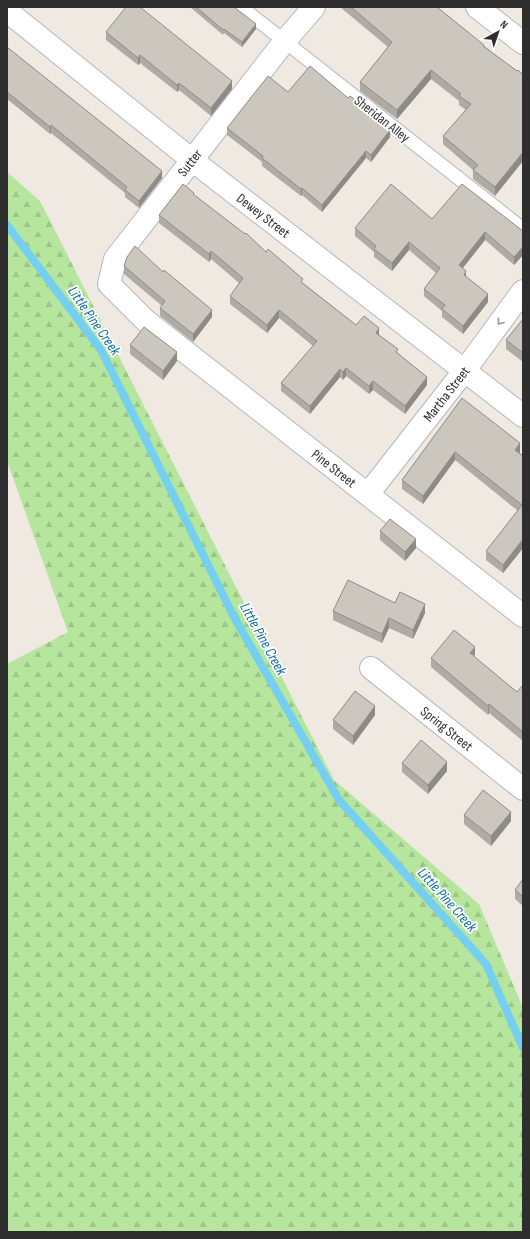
<svg xmlns="http://www.w3.org/2000/svg" width="530" height="1239" font-family="'Sofia Sans Condensed',sans-serif">
<style>
.forest{fill:url(#forest-firs)}
.lines{fill:none;stroke-linecap:round;stroke-linejoin:round}
.stream{stroke:#75cff0;stroke-width:8}
.service-casing{stroke:#b4b7c1;stroke-width:15}
.minor-casing{stroke:#b4b7c1;stroke-width:24}
.tertiary-casing{stroke:#b4b7c1;stroke-width:24}
.service{stroke:#fff;stroke-width:13}
.minor{stroke:#fff;stroke-width:22}
.tertiary{stroke:#fff;stroke-width:22}
.wall{fill:#afaba4}
.shaded-wall{fill:#8e8b86}
.building{fill:#cbc7bf;stroke:#8e8b86}
.oneway{stroke:#969696}
.labels{text-anchor:middle;dominant-baseline:central;stroke-width:3.5;stroke-linejoin:round;paint-order:stroke}
.street-label{font-size:14px;fill:#2e2e2e;stroke:#fff}
.water-label{font-size:15px;font-style:italic;fill:#0d6fa3;stroke:#fff}
</style>
<defs>
<pattern id="forest-firs" width="22" height="20" patternUnits="userSpaceOnUse"><rect width="22" height="20" fill="#b6e59e"/><path d="M5 1l3.5 6h-7zM16 11l3.5 6h-7z" fill="#9dc588"/></pattern>
</defs>
<rect width="100%" height="100%" fill="#efe9e1"/>
<path class="forest" d="M 7,172 L 40,201 L 334,780 L 479,904 L 523,1008 L 523,1232 L 7,1232 L 7,664 L 68,632 L 7,461 Z"/>
<g class="lines">
<path class="stream" d="M 7,225 L 101,350 L 234,617 L 339,800 L 486,964 L 523,1048"/>
<defs>
<path id="service" d="M 241,7 L 523,229"/>
<g id="minor">
<path id="s1" d="M 314,7 L 284,42 L 115,259 L 109,284 L 146,321 L 523,616"/>
<path id="s2" d="M 7,11 L 192,160 L 523,416"/>
<path id="s3" d="M 368,494 L 465,370 L 523,291"/>
<path id="s4" d="M 371,668 L 523,789"/>
</g>
<path id="tertiary" d="M 477,7 L 523,43"/>
</defs>
<use href="#service" class="service-casing"/>
<use href="#minor" class="minor-casing"/>
<use href="#tertiary" class="tertiary-casing"/>
<use href="#service" class="service"/>
<use href="#minor" class="minor"/>
<use href="#tertiary" class="tertiary"/>
</g>
<path class="wall" d="M 190,7 L 234,7 L 256,29 L 242,47 L 224,33 L 223,35 Z
M 340,7 L 437,7 L 484,46 L 517,71 L 495,196 L 473,179 L 473,170 L 443,144 L 443,136 L 466,110 L 459,105 L 459,101 L 431,79 L 397,119 L 360,91 L 360,82 L 388,47 Z
M 106,32 L 232,89 L 211,116 L 179,90 L 177,92 L 140,63 L 138,65 L 106,40 Z
M 7,47 L 162,178 L 139,208 L 125,197 L 125,193 L 51,133 L 50,134 L 7,99 Z
M 288,92 L 348,98 L 387,127 L 390,137 L 371,162 L 366,158 L 322,212 L 302,195 L 301,196 L 262,166 L 262,162 L 227,135 L 227,128 Z
M 194,195 L 266,252 L 303,283 L 356,325 L 379,335 L 398,353 L 427,385 L 405,414 L 373,390 L 369,394 L 346,376 L 343,380 L 340,377 L 310,414 L 281,391 L 281,383 L 313,346 L 279,318 L 267,333 L 230,304 L 230,296 L 239,283 L 211,259 L 209,262 L 159,223 L 159,215 Z
M 432,219 L 523,231 L 523,255 L 514,265 L 485,240 L 462,268 L 466,277 L 488,302 L 463,334 L 442,317 L 442,311 L 424,296 L 424,289 L 436,273 L 409,250 L 392,271 L 374,257 L 374,252 L 355,236 L 355,228 Z
M 124,266 L 212,317 L 193,342 L 160,316 L 160,308 L 162,306 L 124,274 Z
M 523,319 L 523,362 L 506,349 L 506,340 Z
M 130,345 L 177,361 L 163,380 L 130,354 Z
M 462,398 L 520,452 L 519,453 L 523,456 L 523,548 L 503,573 L 486,560 L 486,551 L 518,511 L 455,460 L 423,504 L 402,489 L 402,480 Z
M 380,531 L 416,548 L 405,561 L 380,540 Z
M 395,603 L 425,613 L 413,639 L 389,628 L 382,643 L 333,620 L 333,611 Z
M 474,657 L 517,692 L 523,685 L 523,741 L 489,713 L 488,715 L 431,667 L 431,658 Z
M 375,715 L 353,745 L 333,729 L 333,720 Z
M 402,763 L 447,771 L 428,794 L 402,772 Z
M 464,815 L 511,821 L 491,846 L 464,824 Z
M 523,879 L 523,906 L 515,899 L 515,890 Z"/>
<path class="shaded-wall" d="M 256,24 L 256,29 L 242,47 L 242,42 Z
M 140,55 L 140,63 L 138,65 L 138,58 Z
M 431,70 L 431,79 L 397,119 L 397,110 Z
M 232,81 L 232,89 L 211,116 L 211,108 Z
M 179,83 L 179,90 L 177,92 L 177,85 Z
M 51,125 L 51,133 L 50,134 L 50,127 Z
M 390,130 L 390,137 L 371,162 L 371,155 Z
M 366,151 L 366,158 L 322,212 L 322,205 Z
M 523,152 L 523,161 L 495,196 L 495,187 Z
M 162,171 L 162,178 L 139,208 L 139,201 Z
M 302,188 L 302,195 L 301,196 L 301,189 Z
M 485,232 L 485,240 L 459,273 L 459,265 Z
M 409,242 L 409,250 L 392,271 L 392,263 Z
M 523,247 L 523,255 L 514,265 L 514,257 Z
M 211,251 L 211,259 L 209,262 L 209,254 Z
M 466,271 L 466,279 L 464,275 Z
M 488,294 L 488,302 L 463,334 L 463,326 Z
M 212,310 L 212,317 L 193,342 L 193,334 Z
M 279,310 L 279,318 L 267,333 L 267,325 Z
M 379,328 L 379,337 L 376,333 Z
M 177,352 L 177,361 L 163,380 L 163,371 Z
M 346,368 L 346,376 L 343,380 L 343,372 Z
M 340,369 L 340,377 L 310,414 L 310,406 Z
M 427,377 L 427,385 L 405,414 L 405,406 Z
M 373,381 L 373,390 L 369,394 L 369,386 Z
M 520,443 L 520,452 L 515,458 L 515,450 Z
M 455,452 L 455,460 L 423,504 L 423,496 Z
M 416,539 L 416,548 L 405,561 L 405,552 Z
M 523,539 L 523,548 L 503,573 L 503,565 Z
M 425,604 L 425,613 L 413,639 L 413,630 Z
M 389,618 L 389,628 L 382,643 L 382,634 Z
M 475,647 L 475,656 L 470,653 Z
M 489,704 L 489,713 L 488,715 L 488,706 Z
M 375,706 L 375,715 L 353,745 L 353,736 Z
M 447,762 L 447,771 L 428,794 L 428,785 Z
M 511,812 L 511,821 L 491,846 L 491,836 Z"/>
<path class="building" d="M 126,7 L 140,7 L 232,81 L 211,108 L 179,83 L 177,85 L 140,55 L 138,58 L 106,32 Z
M 196,7 L 234,7 L 256,24 L 242,42 L 224,29 L 223,30 Z
M 351,7 L 437,7 L 484,45 L 483,46 L 517,71 L 518,70 L 523,75 L 523,152 L 495,187 L 473,170 L 478,165 L 443,136 L 471,104 L 459,96 L 461,94 L 431,70 L 397,110 L 360,82 L 392,42 Z
M 7,47 L 162,171 L 139,201 L 125,190 L 127,187 L 51,125 L 50,127 L 7,92 Z
M 310,66 L 348,98 L 350,96 L 387,124 L 385,126 L 390,130 L 371,155 L 366,151 L 322,205 L 302,188 L 301,189 L 262,158 L 263,156 L 227,128 L 268,76 L 288,92 Z
M 183,184 L 194,193 L 193,194 L 245,234 L 246,233 L 266,252 L 268,249 L 303,279 L 301,282 L 356,325 L 364,316 L 379,328 L 376,333 L 398,349 L 396,352 L 427,377 L 405,406 L 373,381 L 369,386 L 346,368 L 343,372 L 340,369 L 310,406 L 281,383 L 317,341 L 279,310 L 267,325 L 230,296 L 243,278 L 211,251 L 209,254 L 159,215 Z
M 391,184 L 432,219 L 462,184 L 523,231 L 523,247 L 514,257 L 485,232 L 459,265 L 466,271 L 464,275 L 488,294 L 463,326 L 442,309 L 445,305 L 424,289 L 440,268 L 409,242 L 392,263 L 374,249 L 376,246 L 355,228 Z
M 135,246 L 163,272 L 164,270 L 212,310 L 193,334 L 160,308 L 165,301 L 124,266 L 127,257 Z
M 523,319 L 523,353 L 506,340 Z
M 144,327 L 177,352 L 163,371 L 130,345 Z
M 462,398 L 520,443 L 515,450 L 523,456 L 523,539 L 503,565 L 486,551 L 522,505 L 455,452 L 423,496 L 402,480 Z
M 390,519 L 416,539 L 405,552 L 380,531 Z
M 348,580 L 395,603 L 400,592 L 425,604 L 413,630 L 389,618 L 382,634 L 333,611 Z
M 454,630 L 475,647 L 470,653 L 517,692 L 523,685 L 523,732 L 489,704 L 488,706 L 431,658 Z
M 355,691 L 375,706 L 353,736 L 333,720 Z
M 421,740 L 447,762 L 428,785 L 402,763 Z
M 483,790 L 511,812 L 491,836 L 464,815 Z
M 523,879 L 523,897 L 515,890 Z"/>
<defs><path id="oneway-chevron" d="M-2-3.5L2.5 0L-2 3.5" fill="none" stroke-width="1.6" stroke-linecap="round" stroke-linejoin="round"/></defs>
<use class="oneway" href="#oneway-chevron" transform="translate(500 322) rotate(127)"/>
<g class="labels">
<g class="street-label">
<text transform="translate(382 119) rotate(38)">Sheridan Alley</text>
<text transform="translate(190 163) rotate(-52)">Sutter</text>
<text stroke="none"><textPath href="#s2" startOffset="328">Dewey Street</textPath></text>
<text stroke="none"><textPath href="#s3" startOffset="127">Martha Street</textPath></text>
<text stroke="none"><textPath href="#s1" startOffset="638">Pine Street</textPath></text>
<text stroke="none"><textPath href="#s4" startOffset="97">Spring Street</textPath></text>
</g>
<g class="water-label">
<text transform="translate(94 321) rotate(55)">Little Pine Creek</text>
<text transform="translate(263 639) rotate(61)">Little Pine Creek</text>
<text transform="translate(447 900) rotate(48)">Little Pine Creek</text>
</g>
</g>
<rect width="530" height="1239" fill="none" stroke="#2e2e2e" stroke-width="16"/>
<g transform="translate(498 32) rotate(40)" stroke="#ffffff" stroke-width="3" paint-order="stroke">
<path d="M0-3L7 15L0 10L-7 15Z" fill="#2e2e2e"/>
<text y="-6" font-size="11" font-weight="bold" text-anchor="middle" fill="#2e2e2e">N</text>
</g>
</svg>
